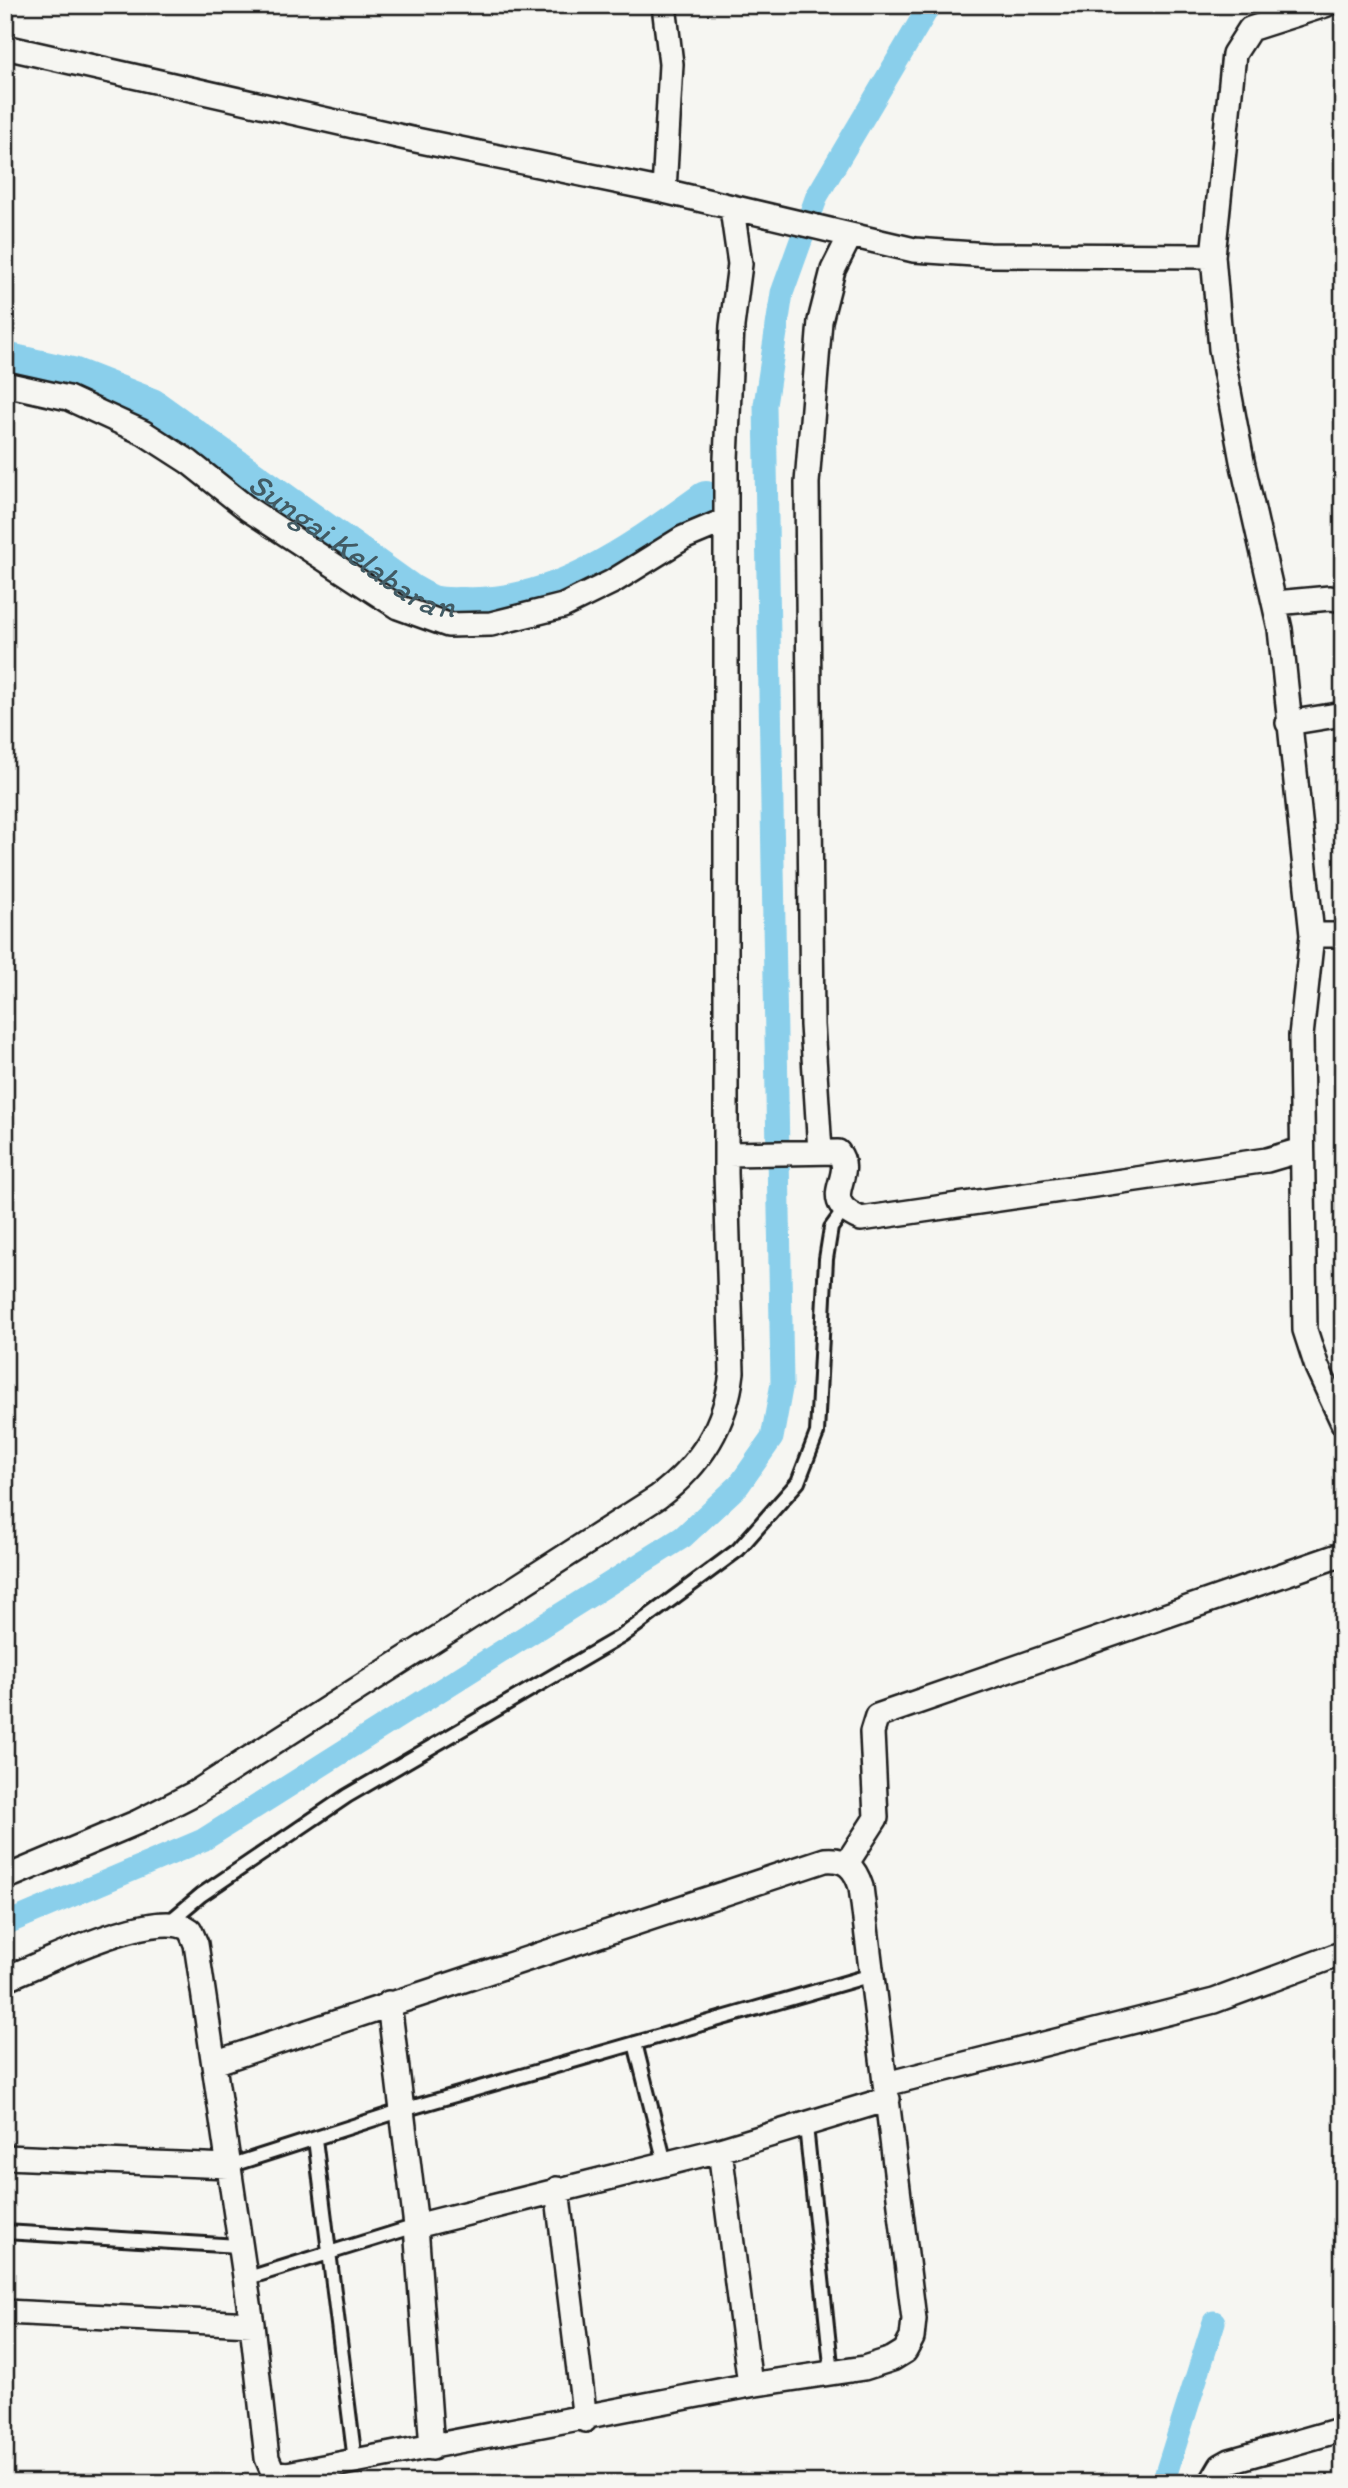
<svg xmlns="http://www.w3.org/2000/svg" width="1348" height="2488" font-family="Itim,sans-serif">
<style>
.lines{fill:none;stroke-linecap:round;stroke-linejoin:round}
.canal{stroke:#8acfeb;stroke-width:23}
.river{stroke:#8acfeb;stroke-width:38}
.service-casing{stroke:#1c1c1c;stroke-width:18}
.minor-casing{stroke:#1c1c1c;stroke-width:28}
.service{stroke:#f6f6f2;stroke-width:12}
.minor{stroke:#f6f6f2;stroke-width:23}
.labels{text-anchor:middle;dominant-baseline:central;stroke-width:5;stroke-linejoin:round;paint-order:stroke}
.water-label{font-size:32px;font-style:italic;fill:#425b64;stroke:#f6f6f2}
</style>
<rect width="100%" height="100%" fill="#f6f6f2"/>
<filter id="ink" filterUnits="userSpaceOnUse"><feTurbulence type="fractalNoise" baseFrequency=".0143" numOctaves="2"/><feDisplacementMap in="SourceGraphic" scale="14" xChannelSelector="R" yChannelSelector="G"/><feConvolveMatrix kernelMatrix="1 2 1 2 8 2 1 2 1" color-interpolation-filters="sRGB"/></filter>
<g filter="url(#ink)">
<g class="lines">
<path class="canal" d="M 5,1924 L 203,1840 L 683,1537 L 739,1485 L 772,1438 L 782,1383 L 765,405 L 782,293 L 817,196 L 930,5
M 1163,2483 L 1214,2322"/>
<path class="river" id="s1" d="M 5,361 L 72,376 L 151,407 L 409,592 C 416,596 424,601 432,604 C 442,607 455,606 464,606 C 556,610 635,551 706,500"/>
<defs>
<path id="service" d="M 169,1922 L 201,1895 L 347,1796 L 622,1636 L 738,1550 L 798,1482 L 817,1433 L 826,1259 L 831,1228 L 844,1210
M 635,2043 L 665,2163
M 806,2126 L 832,2374
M 315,2139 L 355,2461
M 229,2166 L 403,2110 L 872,1975
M 5,2232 L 239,2246
M 245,2279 L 416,2226"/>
<path id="minor" d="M 664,5 L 671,64 L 664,191
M 5,47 L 411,139 L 664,191 L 914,250 L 989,255 L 1213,256 L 1221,349 L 1242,461 L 1280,629 L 1312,935 L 1301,1036 L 1305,1330 L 1317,1367 L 1343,1423
M 1213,256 L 1234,54 L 1250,29 L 1325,5
M 5,384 L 68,398 L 144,433 L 189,462 L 248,509 L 398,607 L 448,625 L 491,624 L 563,606 L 612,582 L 683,538 L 726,520
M 1276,603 L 1330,598 L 1343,600
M 1288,723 L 1343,714
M 1312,935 L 1343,935
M 820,1151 L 812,1025 L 807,483 L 820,321 L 833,270 L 850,236
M 728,1154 L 838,1152 C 858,1177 814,1199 861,1219 L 1267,1160 L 1301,1150
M 847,1863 L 876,1818 L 872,1732 L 877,1716 L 1343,1554
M 5,1878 L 138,1822 L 195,1793 L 658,1497 C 701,1465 726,1425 732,1372 L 726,1173 L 726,459 L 732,326 L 740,264 L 732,209
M 5,1979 C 42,1964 159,1905 190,1930 L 196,1944 L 201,1977 L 252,2324 L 267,2458 L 273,2472 L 287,2474 L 750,2385 L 864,2368 L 892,2359 L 905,2351 L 912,2338 L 914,2319 L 861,1887 C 855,1868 846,1858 825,1860 L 214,2063
M 389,2003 L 416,2226 L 432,2448
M 886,2084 L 1214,2001 L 1343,1953
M 720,2150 L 750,2385
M 5,2157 L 229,2166
M 557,2189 L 585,2420
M 416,2226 L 720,2150 L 888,2099
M 5,2312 L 252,2324
M 1211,2483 L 1221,2466 L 1230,2461 L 1343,2429"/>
</defs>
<use href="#service" class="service-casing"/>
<use href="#minor" class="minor-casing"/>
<use href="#service" class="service"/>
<use href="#minor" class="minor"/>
</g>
</g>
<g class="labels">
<g class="water-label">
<text stroke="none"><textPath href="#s1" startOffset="399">Sungai Kelabaran</textPath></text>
</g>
</g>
<rect width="1348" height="2488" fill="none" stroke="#f6f6f2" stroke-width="28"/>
<rect x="14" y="14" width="1320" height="2460" fill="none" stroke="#1c1c1c" stroke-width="2.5" filter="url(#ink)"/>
</svg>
